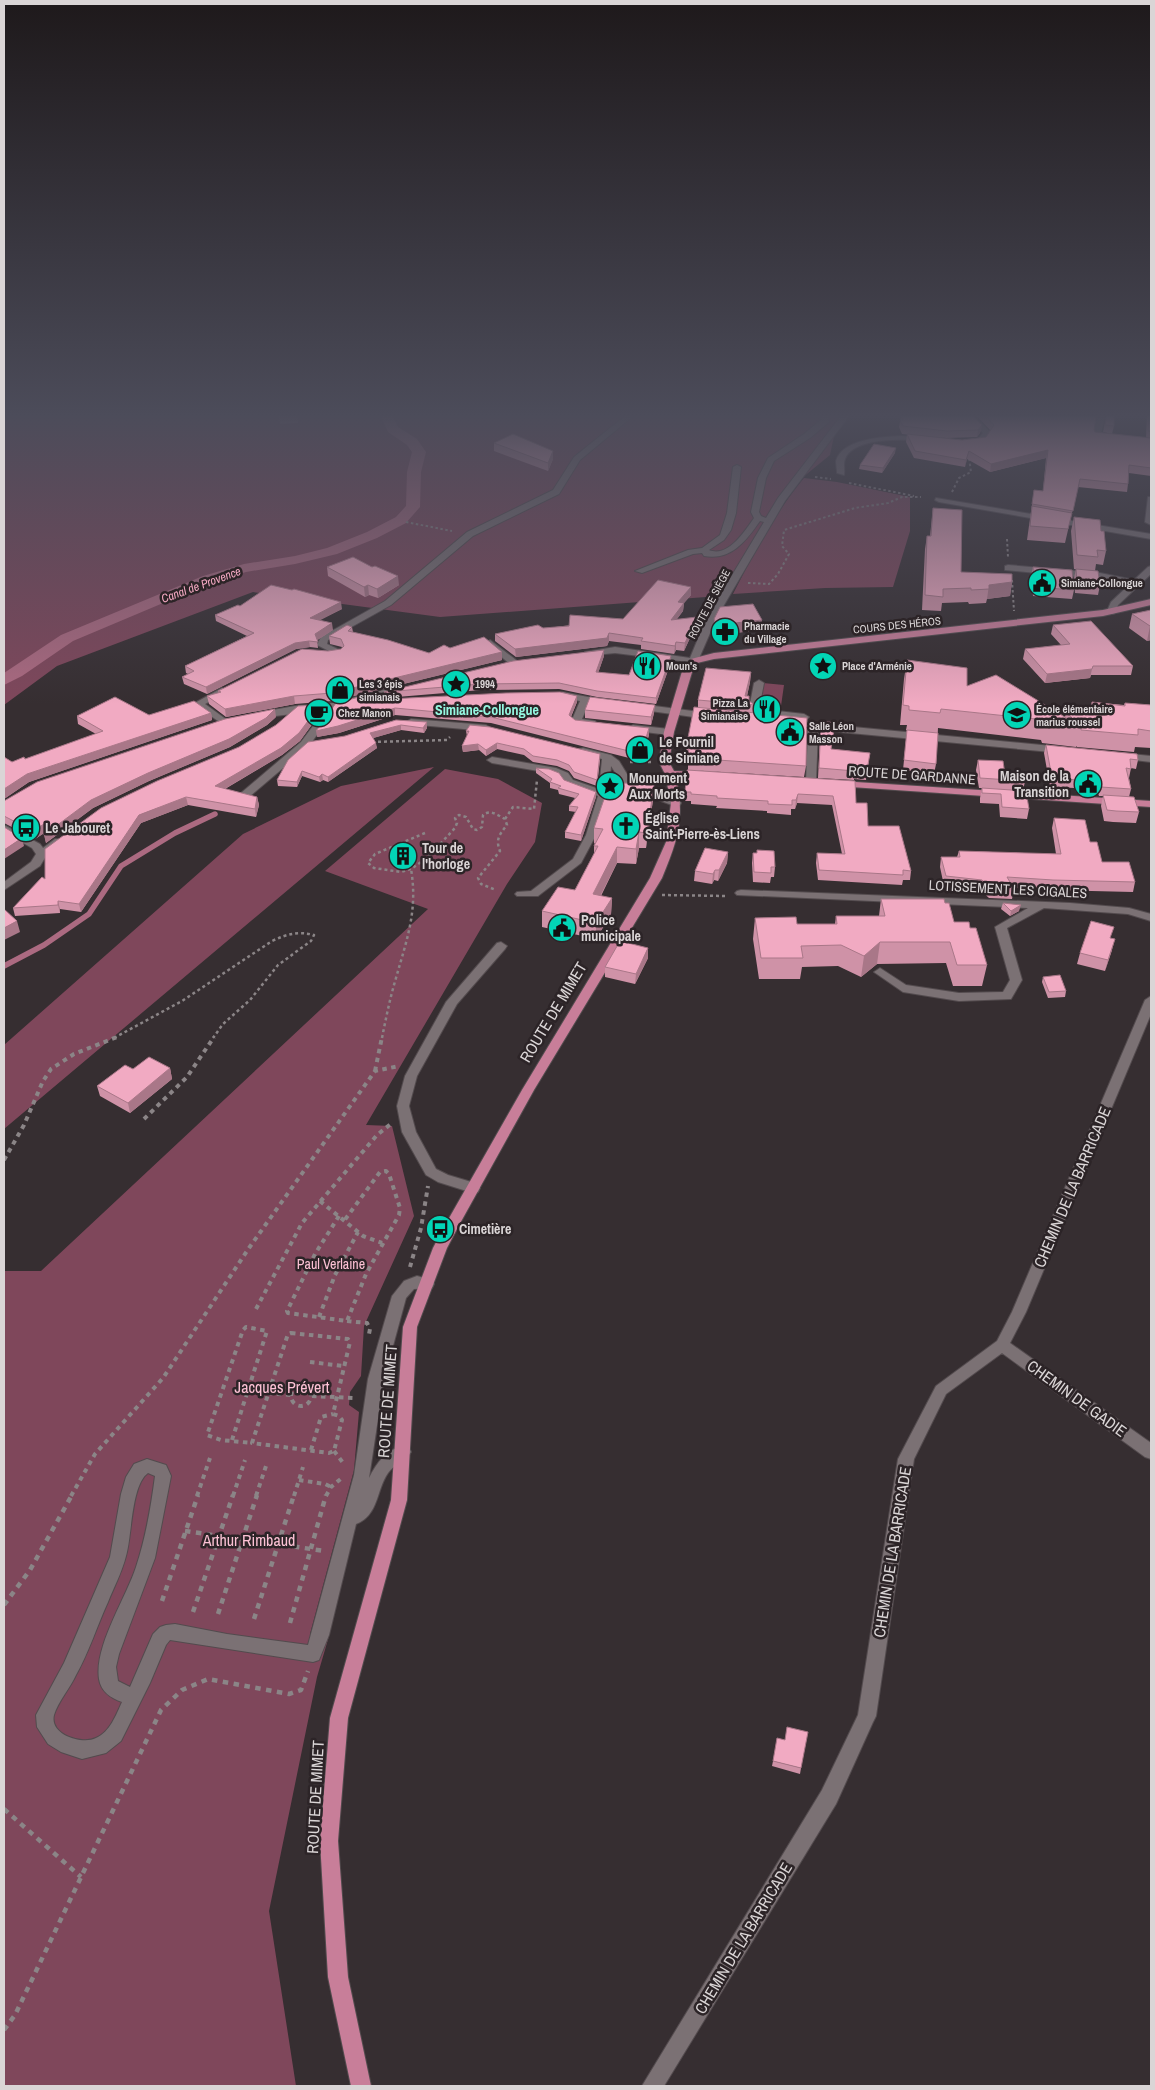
<svg xmlns="http://www.w3.org/2000/svg" width="1155" height="2090" font-family="'Archivo Narrow',sans-serif">
<style>
.green{fill:#7f475b}
.lines{fill:none;stroke-linecap:round;stroke-linejoin:round}
.stream{stroke:#ac6a81;stroke-width:5.5}
.canal{fill:#ac6a81;fill-rule:evenodd}
.minor-casing{stroke:#534b4e;stroke-width:2}
.major-casing{stroke:#534b4e;stroke-width:2}
.path-far3{stroke:#8b8587;stroke-width:2;stroke-dasharray:2.5 2.5;stroke-linecap:butt}
.path-far2{stroke:#8b8587;stroke-width:2.5;stroke-dasharray:3 3;stroke-linecap:butt}
.path-far1{stroke:#8b8587;stroke-width:4;stroke-dasharray:4.5 4.5;stroke-linecap:butt}
.path{stroke:#8b8587;stroke-width:4.5;stroke-dasharray:5.5 5.5;stroke-linecap:butt}
.minor{fill:#7b7174;fill-rule:evenodd}
.major{fill:#c87e99;fill-rule:evenodd}
.wall{fill:#cf92a7}
.shaded-wall{fill:#a97788}
.building{fill:#f1aac2;stroke:#a97788}
.labels{text-anchor:middle;dominant-baseline:central;stroke-width:5;stroke-linejoin:round;paint-order:stroke}
.far-poi-label{font-size:11px;font-weight:bold;fill:#dad5d6;stroke:#2c2427;text-anchor:start}
.far-street-label{font-size:11px;fill:#dad5d6;stroke:#2c2427}
.far-water-label{font-size:12px;font-style:italic;fill:#f5a9c3;stroke:#2c2427}
.far-quarter-label{font-size:14px;font-weight:bold;fill:#94f8e1;stroke:#2c2427}
.poi-label{font-size:14px;font-weight:bold;fill:#dad5d6;stroke:#2c2427;text-anchor:start}
.street-label{font-size:14px;fill:#dad5d6;stroke:#2c2427}
.park-label{font-size:14px;fill:#fdc2d5;stroke:#2c2427}
.near-street-label{font-size:16px;fill:#dad5d6;stroke:#2c2427}
.near-park-label{font-size:16px;fill:#fdc2d5;stroke:#2c2427}
</style>
<rect width="100%" height="100%" fill="#362e31"/>
<path class="green" d="M 4,412 L 839,412 L 830,455 L 780,496 L 719,596 L 440,617 L 253,592 L 57,666 L 4,705 Z
M 804,478 L 837,482 L 910,497 L 910,531 L 893,587 L 825,588 L 733,594 C 754,553 775,513 804,478 Z
M 763,683 L 784,685 L 781,706 L 760,704 Z
M 434,767 L 4,1129 L 4,1045 L 243,834 L 341,786 Z
M 445,769 L 498,779 L 542,803 L 535,842 L 507,884 L 366,1125 L 392,1126 L 414,1216 L 364,1326 L 361,1376 L 350,1392 L 349,1405 L 359,1412 L 354,1470 L 310,1634 L 329,1636 L 317,1677 L 269,1911 L 296,2086 L 4,2086 L 4,1271 L 41,1271 L 428,909 L 325,871 Z"/>
<g class="lines">
<path class="stream" d="M 4,966 L 44,945 L 89,914 L 121,866 L 175,833 L 215,814"/>
<path class="canal" d="M 379,412 L 391,412 L 398,427 L 417,439 L 426,452 L 421,472 L 420,507 L 406,523 L 377,538 L 337,554 L 295,564 L 246,572 L 213,582 L 73,641 L 22,676 L 4,685 L 4,673 L 61,635 L 203,576 L 244,564 L 295,556 L 327,548 L 367,532 L 396,517 L 406,506 L 407,472 L 412,452 L 407,445 L 388,432 Z"/>
<defs>
<path id="minor" d="M 630,412 L 638,412 L 580,460 L 559,494 L 473,536 L 391,605 L 328,640 L 327,644 L 344,652 L 339,657 L 325,656 L 325,652 L 329,651 L 317,645 L 321,637 L 385,601 L 467,532 L 553,490 L 574,457 Z
M 819,412 L 827,412 L 829,422 L 810,438 L 774,461 L 766,478 L 759,512 L 761,516 L 766,518 L 778,498 L 844,412 L 852,412 L 785,501 L 717,617 L 697,663 L 615,653 L 585,656 L 585,652 L 615,647 L 690,658 L 707,617 L 764,522 L 760,521 C 746,541 731,561 704,556 L 702,553 L 693,554 L 642,573 L 635,571 L 688,550 L 702,548 L 720,535 L 727,513 L 733,467 L 737,465 L 741,467 L 736,513 L 731,530 L 724,540 L 709,550 C 728,558 745,531 754,518 L 751,512 L 758,478 L 768,458 L 804,434 L 822,419 Z
M 963,412 L 971,412 L 991,433 L 984,443 L 971,445 L 967,443 L 978,439 L 983,433 Z
M 1098,412 L 1106,412 L 1101,434 L 1113,436 L 1113,440 L 1097,438 L 1093,436 Z
M 900,436 L 923,437 L 927,439 L 923,441 C 904,439 854,437 845,459 C 843,464 845,470 844,475 L 837,473 C 837,470 836,464 836,461 C 842,439 882,437 900,436 Z
M 1148,497 L 1151,497 L 1151,525 L 1145,522 Z
M 936,498 L 1151,534 L 1151,539 L 939,502 L 935,500 Z
M 1008,565 L 1100,573 L 1134,580 L 1148,567 L 1151,566 L 1151,574 L 1118,605 L 1115,613 L 1112,614 L 1107,611 L 1111,602 L 1130,584 L 1100,579 L 1005,570 L 1005,566 Z
M 490,640 L 516,660 L 516,664 L 510,664 L 487,645 L 485,643 Z
M 759,680 L 764,683 L 759,709 L 804,714 L 809,717 L 807,719 L 753,714 L 749,709 L 754,683 Z
M 399,686 L 402,687 L 402,691 L 336,708 L 309,746 L 249,797 L 241,797 L 240,795 L 241,793 L 301,742 L 325,710 L 259,718 L 254,715 L 256,713 L 295,706 L 333,703 Z
M 222,688 L 227,691 L 225,693 L 205,704 L 227,720 L 227,724 L 224,725 L 193,704 Z
M 562,692 L 604,700 L 609,703 L 604,706 L 589,703 L 582,719 L 595,721 L 596,723 C 591,728 576,727 571,722 L 580,701 L 559,697 L 557,695 Z
M 639,704 L 708,713 L 713,716 L 708,719 L 636,709 L 634,707 Z
M 411,719 L 486,725 L 491,728 L 486,731 L 408,724 L 406,722 Z
M 790,721 L 1062,747 L 1067,750 L 1062,753 L 818,730 L 816,782 L 811,785 L 806,782 L 808,729 L 786,726 L 785,724 Z
M 633,725 L 669,729 L 674,732 L 669,735 L 629,730 L 628,728 Z
M 583,748 L 611,755 L 619,761 L 633,784 L 680,801 L 681,803 L 680,805 L 672,805 L 625,788 L 611,766 L 609,794 L 596,835 L 581,863 L 538,896 L 517,896 L 515,894 L 517,892 L 531,891 L 573,859 L 586,835 L 598,796 L 565,784 L 560,777 L 550,773 L 492,763 L 487,760 L 492,757 L 556,768 L 568,773 L 573,780 L 599,789 L 602,759 L 579,753 L 579,749 Z
M 1121,753 L 1151,756 L 1151,762 L 1117,758 L 1116,756 Z
M 4,825 L 40,844 L 43,848 L 55,839 L 63,839 L 64,841 L 46,856 L 40,866 L 4,890 L 4,882 L 31,862 L 36,854 L 32,848 L 4,832 Z
M 741,890 L 1070,903 L 1129,908 L 1151,914 L 1151,921 L 1128,914 L 1044,908 L 1007,928 L 1022,980 L 1011,999 L 959,1001 L 903,992 L 874,972 L 880,968 L 906,985 L 959,993 L 1003,992 L 1010,980 L 995,927 L 1028,908 L 737,895 L 735,893 L 737,891 Z
M 501,942 L 507,946 L 505,949 L 457,1004 L 417,1076 L 409,1106 L 416,1132 L 436,1169 L 448,1175 L 478,1184 L 480,1188 L 478,1192 L 473,1193 L 438,1182 L 426,1175 L 402,1132 L 397,1106 L 405,1076 L 446,1002 L 497,943 Z
M 1151,996 L 1151,1014 L 1026,1312 L 1010,1343 L 1151,1443 L 1151,1459 L 1145,1457 L 1002,1353 L 946,1394 L 914,1459 L 876,1716 L 873,1722 L 836,1804 L 664,2086 L 642,2086 L 822,1790 L 858,1715 L 898,1459 L 936,1386 L 997,1341 L 1012,1312 L 1145,1000 Z
M 417,1276 L 432,1280 L 434,1284 L 432,1288 L 414,1289 L 406,1298 L 384,1379 L 369,1478 C 377,1462 386,1451 403,1445 L 409,1447 L 411,1452 C 406,1461 394,1464 388,1473 C 376,1490 379,1515 356,1524 L 329,1635 L 319,1660 L 313,1662 L 170,1640 L 166,1645 L 150,1683 L 121,1741 L 106,1753 L 82,1759 L 61,1752 L 48,1744 L 37,1727 L 36,1715 L 64,1663 L 110,1557 L 121,1494 L 126,1477 L 134,1464 L 147,1459 L 166,1465 L 171,1476 L 155,1558 L 119,1654 L 116,1667 L 118,1681 L 130,1687 L 153,1634 L 160,1627 L 166,1625 L 175,1624 L 227,1634 L 308,1645 L 354,1475 L 368,1379 L 392,1296 L 404,1281 ZM 148,1473 L 155,1476 C 151,1506 146,1537 136,1567 C 126,1598 94,1646 99,1679 C 101,1692 111,1698 122,1702 C 116,1715 110,1732 96,1738 C 83,1745 49,1735 54,1715 C 58,1702 70,1688 76,1675 C 89,1652 97,1626 108,1602 C 114,1587 122,1572 126,1556 C 132,1536 131,1485 148,1473 Z"/>
<path id="major" d="M 1151,599 L 1151,605 L 1103,616 L 714,659 L 697,663 L 693,669 L 674,732 L 669,762 L 674,771 L 703,772 L 708,775 L 703,778 L 676,777 C 685,820 678,839 662,878 L 534,1090 L 458,1227 L 447,1248 L 417,1327 L 407,1500 L 348,1718 L 338,1841 L 348,1977 L 371,2086 L 351,2086 L 328,1977 L 320,1841 L 330,1718 L 391,1500 L 403,1327 L 433,1248 L 444,1227 L 522,1090 L 650,878 L 666,842 L 671,803 L 665,774 L 659,762 L 664,732 L 683,668 L 691,659 L 714,653 L 1103,610 Z
M 840,781 L 1151,801 L 1151,807 L 836,786 L 835,784 Z"/>
</defs>
<use href="#minor" class="minor-casing"/>
<use href="#major" class="major-casing"/>
<path class="path-far3" d="M 815,477 L 831,479
M 849,483 L 914,496
M 952,492 L 959,478 L 971,472 L 969,458
M 406,522 L 452,531
M 1007,539 L 1008,557
M 1012,580 L 1014,611
M 748,583 L 769,584 L 778,574 L 789,554 L 782,546 L 784,530 L 855,508 L 888,503 L 902,497 L 921,497"/>
<path class="path-far2" d="M 372,742 L 447,740 L 450,737
M 630,762 L 651,762
M 505,819 L 513,807 L 534,809 L 537,780
M 425,833 L 375,854 L 368,863 L 374,868 L 401,872 L 411,869 L 428,857 L 455,828 L 457,823 L 455,818 L 459,815 L 466,817 L 473,829 L 477,830 L 482,827 L 483,815 C 491,809 497,815 505,819 L 507,825 C 500,834 495,839 500,851 L 478,878 L 481,884 L 496,890
M 662,895 L 726,896
M 114,1038 L 182,1001 L 272,941 C 287,934 298,931 314,935 L 311,941 L 278,965 L 250,1000 L 223,1024 L 213,1038
M 382,1038 C 386,1018 390,998 396,978 C 407,939 418,910 411,869"/>
<path class="path-far1" d="M 375,1071 L 382,1037
M 144,1119 L 187,1077 L 214,1037
M 4,1160 L 24,1125 L 43,1081 L 51,1069 L 74,1054 L 117,1037
M 320,1201 L 363,1236 L 382,1243
M 339,1216 L 315,1254 L 287,1311 L 288,1313 L 347,1321 L 366,1274 L 399,1215 L 400,1208 L 389,1174 L 386,1171 L 380,1172 L 344,1221
M 410,1267 L 421,1228 L 428,1186
M 256,1309 L 302,1223 L 377,1135 L 392,1123
M 319,1317 L 335,1275 L 358,1232
M 347,1321 L 367,1323 L 370,1329 L 369,1334
M 291,1333 L 348,1339 L 350,1342 L 333,1414 L 339,1416 L 342,1420 L 334,1451 L 329,1453 L 252,1443 L 288,1334 Z
M 310,1362 L 343,1366
M291 1396a10 10 0 1 1 20 0a10 10 0 1 1-20 0Z
M 268,1393 L 291,1395
M 312,1396 L 355,1398
M 232,1440 L 267,1331 L 246,1327 L 243,1330 L 207,1435 L 221,1440 L 252,1443
M 311,1450 L 321,1417 L 333,1414
M 334,1451 L 344,1464
M 299,1480 L 325,1484 L 331,1487
M 71,1496 L 95,1454 L 163,1378 L 249,1248 L 375,1071 L 399,1066
M 197,1496 L 210,1458
M 233,1496 L 245,1460
M 256,1496 L 267,1463
M 294,1496 L 303,1467
M 326,1496 L 331,1487 L 343,1477"/>
<path class="path" d="M 185,1531 L 325,1551
M 162,1601 L 198,1495
M 4,1605 L 30,1570 L 72,1495
M 193,1612 L 233,1495
M 218,1614 L 257,1495
M 254,1619 L 294,1495
M 290,1623 L 326,1495
M 4,1809 L 81,1877
M 4,2030 L 15,2015 L 161,1710 L 182,1690 L 208,1679 L 289,1694 L 301,1690 L 308,1671"/>
<use href="#minor" class="minor"/>
<use href="#major" class="major"/>
</g>
<path class="wall" d="M 597,412 L 615,412 L 607,415 Z
M 916,412 L 969,412 L 982,425 L 980,433 L 977,437 L 946,438 L 902,434 L 899,427 L 901,416 L 918,415 Z
M 973,412 L 1097,412 L 1094,430 L 1095,432 L 1146,438 L 1147,414 L 1136,413 L 1136,412 L 1151,412 L 1151,476 L 1129,473 L 1128,484 L 1127,492 L 1078,487 L 1065,543 L 1027,540 L 1034,490 L 1043,491 L 1046,458 L 990,472 L 967,459 L 965,467 L 914,458 L 906,442 L 907,434 L 962,440 L 986,437 L 990,430 Z
M 1107,412 L 1114,426 L 1112,434 L 1103,432 Z
M 494,443 L 553,451 L 553,459 L 548,471 L 494,451 Z
M 895,453 L 882,473 L 859,469 L 860,465 Z
M 933,508 L 961,572 L 1012,582 L 1010,596 L 987,599 L 986,603 L 969,604 L 968,602 L 942,603 L 941,611 L 922,610 L 925,549 L 927,536 L 930,536 Z
M 1074,517 L 1101,531 L 1106,551 L 1103,565 L 1096,564 L 1095,571 L 1100,585 L 1098,595 L 1075,593 L 1074,578 L 1076,569 L 1074,569 L 1071,531 Z
M 327,567 L 399,585 L 378,598 L 369,595 L 365,597 L 328,576 Z
M 1033,567 L 1074,590 L 1072,599 L 1033,596 L 1031,576 Z
M 691,587 L 691,595 L 684,603 L 683,611 L 677,619 L 696,625 L 684,651 L 676,650 L 674,654 L 641,649 L 641,645 L 609,641 L 607,646 L 516,657 L 495,641 L 495,634 L 623,619 Z
M 240,606 L 342,609 L 319,620 L 333,630 L 317,640 L 318,648 L 310,647 L 296,649 L 207,694 L 184,684 L 182,677 L 188,674 L 186,673 L 185,666 L 247,636 L 216,621 L 215,615 Z
M 1151,610 L 1151,640 L 1147,641 L 1129,628 L 1132,614 Z
M 714,619 L 762,620 L 761,630 L 717,635 L 714,629 Z
M 1053,625 L 1133,666 L 1131,675 L 1091,675 L 1090,678 L 1045,683 L 1023,659 L 1025,649 L 1061,645 L 1051,634 Z
M 352,627 L 353,632 L 429,653 L 450,648 L 502,652 L 502,660 L 333,701 L 295,704 L 226,717 L 209,704 L 207,696 L 219,693 L 218,691 L 328,651 L 341,649 L 342,647 L 330,644 L 329,636 Z
M 604,656 L 598,673 L 629,675 L 671,662 L 656,704 L 597,697 L 559,689 L 481,690 L 385,698 L 384,692 Z
M 907,660 L 967,686 L 1065,717 L 1066,711 L 1089,713 L 1092,702 L 1124,705 L 1125,703 L 1151,705 L 1151,748 L 1135,747 L 1134,752 L 1077,747 L 1077,746 L 1076,747 L 1042,743 L 1041,740 L 938,728 L 936,764 L 934,774 L 903,770 L 907,730 L 906,730 L 907,725 L 900,725 L 904,679 Z
M 751,672 L 750,682 L 747,696 L 749,701 L 755,705 L 754,713 L 806,766 L 804,777 L 688,770 L 688,760 L 686,759 L 686,748 L 698,707 L 698,700 Z
M 371,699 L 577,702 L 571,717 L 575,720 L 649,728 L 649,735 L 641,761 L 491,723 L 395,715 L 339,733 L 317,737 Z
M 762,701 L 774,702 L 774,710 L 761,707 Z
M 320,705 L 321,712 L 300,741 L 282,755 L 225,789 L 257,797 L 259,805 L 256,817 L 188,805 L 141,823 L 81,912 L 60,909 L 60,913 L 15,916 L 13,908 L 45,879 Z
M 585,710 L 654,713 L 651,725 L 585,718 Z
M 211,713 L 212,720 L 29,782 L 4,799 L 4,757 L 12,762 L 25,759 L 96,734 L 78,724 L 77,716 L 149,715 Z
M 276,717 L 267,725 L 230,747 L 149,781 L 93,808 L 46,843 L 44,833 L 35,839 L 4,823 L 4,801 Z
M 396,720 L 427,728 L 424,733 L 401,730 L 373,738 L 377,748 L 328,782 L 323,780 L 320,782 L 302,776 L 297,787 L 278,786 L 277,780 L 345,736 Z
M 821,721 L 835,723 L 831,749 L 870,753 L 866,780 L 854,779 L 854,780 L 818,778 Z
M 466,731 L 600,760 L 597,786 L 574,778 L 569,771 L 557,766 L 533,762 L 524,755 L 497,749 L 486,756 L 479,750 L 463,752 L 462,746 L 467,736 Z
M 1046,745 L 1138,760 L 1136,769 L 1131,768 L 1129,778 L 1131,789 L 1129,797 L 1139,812 L 1136,823 L 1113,822 L 1104,821 L 1101,806 L 1103,796 L 1099,796 L 1098,793 L 1076,792 L 1075,788 L 1050,787 L 1044,753 Z
M 978,760 L 1005,775 L 1025,781 L 1023,791 L 1029,809 L 1027,819 L 1000,817 L 999,804 L 980,803 L 980,798 L 982,788 L 979,788 L 976,770 Z
M 536,768 L 564,780 L 596,792 L 596,797 L 581,841 L 565,838 L 565,832 L 576,812 L 569,811 L 569,806 L 575,798 L 559,794 L 558,790 L 550,788 L 550,783 L 536,773 Z
M 687,770 L 855,781 L 856,803 L 868,826 L 911,871 L 910,880 L 903,880 L 902,885 L 818,880 L 816,863 L 817,853 L 842,854 L 832,805 L 797,803 L 795,809 L 791,809 L 791,815 L 767,813 L 767,811 L 716,808 L 717,806 L 691,804 L 691,801 L 685,801 Z
M 653,800 L 646,848 L 639,848 L 636,864 L 617,863 L 601,896 L 612,898 L 611,914 L 596,939 L 542,927 L 542,911 L 575,890 L 594,854 L 594,846 L 595,844 L 594,843 L 594,828 Z
M 1054,818 L 1090,842 L 1102,862 L 1135,882 L 1133,892 L 1050,890 L 1014,888 L 1014,889 L 1012,899 L 989,898 L 980,890 L 944,886 L 940,867 L 941,857 L 957,857 L 959,851 L 1056,854 L 1052,828 Z
M 728,852 L 727,863 L 718,881 L 714,880 L 712,884 L 694,881 L 695,871 Z
M 753,853 L 775,867 L 774,877 L 771,877 L 770,883 L 753,882 L 752,863 Z
M 881,899 L 945,903 L 954,922 L 970,928 L 987,965 L 982,986 L 953,986 L 946,963 L 877,964 L 861,977 L 838,966 L 802,967 L 800,979 L 759,979 L 753,939 L 755,918 L 797,924 L 835,924 L 836,916 L 879,916 Z
M 1003,903 L 1019,911 L 1010,916 L 1001,909 Z
M 1111,938 L 1112,950 L 1105,971 L 1077,964 L 1080,953 Z
M 648,958 L 635,984 L 605,977 L 605,967 Z
M 1043,977 L 1066,991 L 1065,997 L 1048,998 L 1042,982 Z
M 170,1068 L 172,1079 L 130,1113 L 100,1096 L 97,1086 L 133,1069 Z
M 773,1761 L 801,1768 L 800,1774 L 772,1766 Z"/>
<path class="shaded-wall" d="M 607,412 L 615,412 L 607,415 Z
M 297,415 L 298,423 L 280,424 L 279,417 Z
M 982,425 L 980,433 L 977,437 L 978,430 Z
M 896,448 L 895,453 L 882,473 L 883,468 Z
M 1048,450 L 1046,458 L 990,472 L 991,464 Z
M 553,451 L 553,459 L 548,471 L 548,463 Z
M 969,451 L 965,467 L 966,460 Z
M 398,576 L 399,585 L 378,598 L 377,589 Z
M 1012,582 L 1010,596 L 987,599 L 989,585 Z
M 368,585 L 369,595 L 365,597 L 364,587 Z
M 691,587 L 691,595 L 678,610 L 678,602 Z
M 341,602 L 342,609 L 311,625 L 310,618 Z
M 684,603 L 683,611 L 670,628 L 671,620 Z
M 697,617 L 696,625 L 684,651 L 685,643 Z
M 762,620 L 761,630 L 717,635 L 717,625 Z
M 332,623 L 333,630 L 316,641 L 315,634 Z
M 1150,626 L 1151,626 L 1151,640 L 1147,641 Z
M 609,633 L 609,641 L 607,646 L 516,657 L 515,649 Z
M 309,641 L 310,647 L 296,649 L 207,694 L 206,687 L 295,643 Z
M 676,642 L 676,650 L 674,654 L 675,646 Z
M 604,650 L 604,656 L 596,679 L 596,672 Z
M 502,652 L 502,660 L 333,701 L 332,693 Z
M 671,656 L 671,662 L 656,704 L 656,698 Z
M 1092,669 L 1090,678 L 1045,683 L 1047,674 Z
M 751,672 L 750,682 L 745,705 L 745,696 Z
M 294,696 L 295,704 L 226,717 L 225,709 Z
M 577,696 L 577,702 L 569,721 L 569,715 Z
M 320,705 L 321,712 L 300,741 L 282,755 L 216,794 L 215,786 Z
M 655,705 L 654,713 L 651,725 L 651,717 Z
M 395,708 L 395,715 L 339,733 L 317,737 L 316,731 Z
M 275,709 L 276,717 L 267,725 L 230,747 L 149,781 L 93,808 L 46,843 L 44,835 L 91,800 Z
M 211,713 L 212,720 L 29,782 L 4,799 L 4,789 L 27,774 Z
M 427,722 L 427,728 L 424,733 L 423,728 Z
M 401,725 L 401,730 L 370,739 L 370,733 Z
M 649,728 L 649,735 L 641,761 L 641,754 Z
M 376,743 L 377,748 L 328,782 L 328,777 Z
M 497,743 L 497,749 L 486,756 L 486,750 Z
M 478,744 L 479,750 L 463,752 L 462,746 Z
M 302,771 L 302,776 L 297,787 L 297,782 Z
M 322,774 L 323,780 L 320,782 L 319,777 Z
M 654,785 L 653,800 L 646,848 L 647,833 Z
M 596,792 L 596,797 L 581,841 L 581,835 Z
M 798,794 L 797,803 L 795,809 L 796,800 Z
M 186,797 L 188,805 L 141,823 L 81,912 L 79,904 L 139,815 Z
M 257,797 L 259,805 L 256,817 L 255,809 Z
M 44,824 L 46,832 L 35,839 L 33,831 Z
M 639,832 L 639,848 L 636,864 L 636,849 Z
M 22,838 L 24,846 L 4,859 L 4,850 Z
M 617,847 L 617,863 L 593,910 L 593,894 Z
M 728,852 L 727,863 L 718,881 L 719,870 Z
M 715,870 L 714,880 L 712,884 L 713,874 Z
M 612,898 L 611,914 L 596,939 L 596,923 Z
M 58,901 L 60,909 L 60,913 L 58,905 Z
M 1021,905 L 1019,911 L 1010,916 L 1011,911 Z
M 17,921 L 20,932 L 4,940 L 4,928 Z
M 1115,939 L 1112,950 L 1105,971 L 1108,960 Z
M 880,942 L 877,964 L 861,977 L 864,956 Z
M 648,948 L 648,958 L 635,984 L 636,974 Z
M 170,1068 L 172,1079 L 130,1113 L 128,1103 Z"/>
<path class="building" d="M 280,412 L 297,412 L 297,415 L 279,417 Z
M 921,412 L 969,412 L 982,425 L 978,430 L 947,431 L 903,426 L 900,420 L 903,420 L 901,416 L 923,415 Z
M 982,412 L 1097,412 L 1094,430 L 1095,432 L 1151,438 L 1151,468 L 1129,465 L 1128,484 L 1080,479 L 1073,511 L 1032,504 L 1034,490 L 1043,491 L 1048,450 L 991,464 L 969,451 L 966,460 L 915,451 L 907,434 L 962,440 L 986,437 L 994,425 Z
M 1107,412 L 1114,412 L 1114,426 L 1105,425 Z
M 1149,412 L 1151,412 L 1151,431 L 1148,431 Z
M 513,434 L 553,451 L 548,463 L 494,443 Z
M 874,444 L 896,448 L 883,468 L 860,465 Z
M 1032,506 L 1072,513 L 1068,529 L 1030,526 Z
M 933,508 L 962,510 L 961,572 L 1012,574 L 1012,582 L 989,585 L 989,589 L 971,590 L 971,588 L 943,589 L 943,597 L 925,595 L 927,536 L 931,536 Z
M 1074,517 L 1100,520 L 1101,531 L 1104,531 L 1106,551 L 1097,550 L 1098,557 L 1077,555 Z
M 353,557 L 372,567 L 375,566 L 398,576 L 377,589 L 368,585 L 364,587 L 327,567 Z
M 1033,567 L 1072,570 L 1074,590 L 1034,587 Z
M 1076,569 L 1098,571 L 1100,585 L 1077,583 Z
M 658,580 L 691,587 L 678,602 L 684,603 L 671,620 L 697,617 L 685,643 L 676,642 L 675,646 L 641,641 L 643,638 L 609,633 L 607,638 L 515,649 L 495,634 L 538,625 L 543,628 L 569,626 L 570,615 L 623,619 Z
M 271,585 L 292,590 L 294,589 L 341,602 L 310,618 L 332,623 L 315,634 L 318,642 L 309,641 L 295,643 L 206,687 L 182,677 L 194,671 L 185,666 L 254,633 L 215,615 L 238,605 L 240,606 Z
M 753,604 L 762,620 L 717,625 L 714,619 L 720,607 Z
M 1151,610 L 1151,626 L 1150,626 L 1132,614 Z
M 1091,621 L 1133,666 L 1093,666 L 1092,669 L 1047,674 L 1025,649 L 1070,644 L 1053,625 Z
M 347,625 L 352,627 L 348,631 L 388,640 L 429,653 L 444,645 L 450,648 L 484,637 L 502,652 L 332,693 L 294,696 L 225,709 L 207,696 L 221,692 L 218,691 L 302,649 L 328,651 L 341,649 L 344,646 L 341,639 L 329,636 Z
M 604,650 L 596,672 L 629,675 L 638,651 L 671,656 L 656,698 L 597,691 L 559,683 L 481,684 L 384,692 L 513,661 Z
M 907,660 L 967,668 L 967,686 L 996,675 L 1081,727 L 1046,724 L 1045,720 L 941,709 L 940,713 L 909,710 L 909,706 L 903,705 Z
M 706,668 L 751,672 L 745,696 L 749,696 L 749,701 L 755,705 L 698,700 Z
M 560,692 L 577,696 L 569,715 L 575,720 L 649,728 L 641,754 L 491,717 L 395,708 L 338,726 L 316,731 L 336,703 L 363,696 L 371,699 L 389,699 L 506,693 Z
M 115,697 L 149,715 L 194,701 L 211,713 L 27,774 L 4,789 L 4,757 L 12,762 L 24,757 L 25,759 L 103,731 L 77,716 Z
M 590,697 L 655,705 L 651,717 L 585,710 Z
M 762,701 L 774,702 L 774,705 Z
M 1092,702 L 1125,706 L 1125,703 L 1151,705 L 1151,731 L 1138,729 L 1138,735 L 1081,730 L 1081,727 L 1078,725 L 1066,711 L 1092,713 Z
M 320,705 L 299,733 L 281,748 L 215,786 L 257,797 L 255,809 L 186,797 L 139,815 L 79,904 L 58,901 L 58,905 L 13,908 L 42,877 L 45,879 L 45,849 L 101,808 L 157,781 L 239,747 L 276,725 L 298,706 Z
M 694,707 L 807,718 L 806,766 L 688,758 L 689,748 L 686,748 Z
M 275,709 L 266,718 L 229,739 L 148,773 L 91,800 L 44,835 L 44,824 L 33,831 L 4,816 L 4,801 L 37,782 L 225,719 Z
M 396,720 L 427,722 L 423,728 L 401,725 L 370,733 L 376,743 L 328,777 L 322,774 L 319,777 L 302,771 L 297,782 L 277,780 L 288,760 L 308,742 L 345,736 Z
M 821,721 L 835,723 L 831,749 L 870,753 L 867,770 L 855,769 L 855,771 L 819,768 Z
M 470,725 L 490,727 L 600,754 L 597,780 L 574,772 L 569,765 L 557,760 L 533,756 L 524,749 L 497,743 L 486,750 L 478,744 L 462,746 L 469,731 L 466,731 Z
M 907,730 L 938,733 L 936,764 L 904,760 Z
M 1046,745 L 1137,754 L 1138,760 L 1130,759 L 1131,769 L 1126,768 L 1131,789 L 1101,787 L 1100,784 L 1078,783 L 1077,780 L 1052,778 Z
M 978,760 L 1003,761 L 1005,775 L 1024,776 L 1025,781 L 980,778 Z
M 536,768 L 549,769 L 559,773 L 564,780 L 596,792 L 581,835 L 565,832 L 578,807 L 569,806 L 579,794 L 558,788 L 561,786 L 550,782 L 552,779 Z
M 687,770 L 855,781 L 856,803 L 867,803 L 868,826 L 899,826 L 911,871 L 903,870 L 903,875 L 819,870 L 817,853 L 845,854 L 833,796 L 798,794 L 796,800 L 792,800 L 792,805 L 768,804 L 768,801 L 717,798 L 717,796 L 691,794 L 691,792 L 685,792 Z
M 610,782 L 654,785 L 647,833 L 639,832 L 636,849 L 617,847 L 593,894 L 612,898 L 596,923 L 542,911 L 558,887 L 575,890 L 598,846 L 594,846 L 603,829 L 594,828 Z
M 982,788 L 1026,791 L 1029,809 L 1002,807 L 1001,794 L 982,793 Z
M 1103,795 L 1134,797 L 1139,812 L 1116,811 L 1107,810 Z
M 1054,818 L 1085,820 L 1090,842 L 1097,842 L 1102,862 L 1129,862 L 1135,882 L 1053,880 L 1007,877 L 1014,889 L 991,888 L 982,880 L 946,876 L 941,857 L 960,857 L 959,851 L 1061,854 Z
M 4,827 L 22,838 L 4,850 Z
M 705,848 L 728,852 L 719,870 L 715,870 L 713,874 L 695,871 Z
M 757,850 L 774,851 L 775,867 L 771,867 L 771,873 L 754,872 L 753,853 L 757,853 Z
M 881,899 L 944,899 L 945,903 L 949,903 L 954,922 L 969,922 L 970,928 L 976,928 L 987,965 L 957,965 L 950,942 L 880,942 L 864,956 L 841,945 L 801,946 L 803,958 L 761,958 L 755,918 L 796,917 L 797,924 L 837,924 L 836,916 L 885,916 Z
M 1003,903 L 1021,905 L 1011,911 Z
M 4,909 L 17,921 L 4,928 Z
M 1091,921 L 1114,927 L 1110,938 L 1115,939 L 1108,960 L 1080,953 Z
M 620,941 L 648,948 L 636,974 L 605,967 Z
M 1060,975 L 1066,991 L 1049,992 L 1043,977 Z
M 149,1057 L 170,1068 L 128,1103 L 97,1086 L 125,1065 L 133,1069 Z
M 787,1727 L 808,1732 L 801,1768 L 773,1761 L 777,1738 L 785,1740 Z"/>
<linearGradient id="sky" x2="0" y2="1"><stop stop-color="#1e191b"/><stop offset="0.59" stop-color="#4c4c5a"/><stop offset="1" stop-color="#4c4c5a" stop-opacity="0"/></linearGradient>
<rect width="1155" height="704" fill="url(#sky)"/>
<defs>
<symbol id="civic-disc" viewBox="-11 -11 22 22"><circle r="9.5" fill="#02d5b6" stroke="#2c2427"/><path d="M-.6-6.5H3V-4.5H.6V-3L4-1V1h2V6H-6V1h2V-1L-.6-3ZM-1.2 2.5V6h2.4V2.5Z" fill="#111"/></symbol>
<symbol id="pharmacy-disc" viewBox="-11 -11 22 22"><circle r="9.5" fill="#02d5b6" stroke="#2c2427"/><path d="M-2-6h4v4h4v4h-4v4h-4v-4h-4v-4h4Z" fill="#111"/></symbol>
<symbol id="restaurant-disc" viewBox="-11 -11 22 22"><circle r="9.5" fill="#02d5b6" stroke="#2c2427"/><path d="M-5-6h1v4h1v-4h1v4h1v-4h1v5L-1.5 .5V6h-2V.5L-5-1ZM5-6V6H3V1.5H1.5Q1.5-4 5-6Z" fill="#111"/></symbol>
<symbol id="sight-disc" viewBox="-11 -11 22 22"><circle r="9.5" fill="#02d5b6" stroke="#2c2427"/><path d="M0-6L1.8-2.2L6-1.7L2.9 1.2L3.7 5.4L0 3.3L-3.7 5.4L-2.9 1.2L-6-1.7L-1.8-2.2Z" fill="#111"/></symbol>
<symbol id="shop-disc" viewBox="-11 -11 22 22"><circle r="9.5" fill="#02d5b6" stroke="#2c2427"/><path d="M-5-2.5h2.3a2.7 3.5 0 0 1 5.4 0H5L5.5 6h-11ZM-1.5-2.5h3a1.5 2.3 0 0 0-3 0Z" fill="#111"/></symbol>
<symbol id="cafe-disc" viewBox="-11 -11 22 22"><circle r="9.5" fill="#02d5b6" stroke="#2c2427"/><path d="M-5.5-4.5H6V0H3Q3 3.5 0 3.5H-2.5Q-5.5 3.5-5.5 0ZM3-3.2v2h1.7v-2ZM-6 4.5H4V6H-6Z" fill="#111"/></symbol>
<symbol id="school-disc" viewBox="-11 -11 22 22"><circle r="9.5" fill="#02d5b6" stroke="#2c2427"/><path d="M0-5L7-2L0 1L-7-2ZM-4 1L0 2.5L4 1V4Q0 6-4 4Z" fill="#111"/></symbol>
<symbol id="church-disc" viewBox="-11 -11 22 22"><circle r="9.5" fill="#02d5b6" stroke="#2c2427"/><path d="M-1.2-6h2.4v3.5h3.3v2.4h-3.3V6h-2.4V-.1h-3.3v-2.4h3.3Z" fill="#111"/></symbol>
<symbol id="bus-disc" viewBox="-11 -11 22 22"><circle r="9.5" fill="#02d5b6" stroke="#2c2427"/><path d="M-5-6H5V4H4V6H2V4H-2V6H-4V4H-5ZM-3.5-4V0h7V-4ZM-3.5 1.2v1.5H-2V1.2ZM2 1.2v1.5H3.5V1.2Z" fill="#111"/></symbol>
<symbol id="building-disc" viewBox="-11 -11 22 22"><circle r="9.5" fill="#02d5b6" stroke="#2c2427"/><path d="M-4-6H4V6H1V3H-1V6H-4ZM-2.5-4.3h1.7v1.8h-1.7ZM.8-4.3h1.7v1.8H.8ZM-2.5-1h1.7V.8h-1.7ZM.8-1h1.7V.8H.8Z" fill="#111"/></symbol>
</defs>
<g fill-rule="evenodd">
<use href="#civic-disc" x="1026" y="567" width="32" height="32"/>
<use href="#pharmacy-disc" x="709" y="616" width="32" height="32"/>
<use href="#restaurant-disc" x="631" y="650" width="32" height="32"/>
<use href="#sight-disc" x="807" y="650" width="32" height="32"/>
<use href="#sight-disc" x="440" y="668" width="32" height="32"/>
<use href="#shop-disc" x="324" y="674" width="32" height="32"/>
<use href="#restaurant-disc" x="751" y="693" width="32" height="32"/>
<use href="#cafe-disc" x="303" y="697" width="32" height="32"/>
<use href="#school-disc" x="1001" y="699" width="32" height="32"/>
<use href="#civic-disc" x="774" y="716" width="32" height="32"/>
<use href="#shop-disc" x="624" y="734" width="32" height="32"/>
<use href="#civic-disc" x="1072" y="768" width="32" height="32"/>
<use href="#sight-disc" x="594" y="770" width="32" height="32"/>
<use href="#church-disc" x="610" y="810" width="32" height="32"/>
<use href="#bus-disc" x="10" y="812" width="32" height="32"/>
<use href="#building-disc" x="387" y="840" width="32" height="32"/>
<use href="#civic-disc" x="546" y="912" width="32" height="32"/>
<use href="#bus-disc" x="424" y="1213" width="32" height="32"/>
</g>
<g class="labels">
<g class="far-poi-label">
<text x="1061" y="583">Simiane-Collongue</text>
<text x="744" y="626">Pharmacie<tspan x="744" dy="13">du Village</tspan></text>
<text x="666" y="666">Moun's</text>
<text x="842" y="666">Place d'Arménie</text>
<text x="359" y="684">Les 3 épis<tspan x="359" dy="13">simianais</tspan></text>
<text x="475" y="684">1994</text>
<text x="748" y="703" text-anchor="end">Pizza La<tspan x="748" dy="13">Simianaise</tspan></text>
<text x="1036" y="709">École élémentaire<tspan x="1036" dy="13">marius roussel</tspan></text>
<text x="338" y="713">Chez Manon</text>
<text x="809" y="726">Salle Léon<tspan x="809" dy="13">Masson</tspan></text>
</g>
<g class="far-street-label">
<text transform="translate(709 604) rotate(-62)">ROUTE DE SIÈGE</text>
<text transform="translate(897 625) rotate(-6)">COURS DES HÉROS</text>
</g>
<g class="far-water-label">
<text transform="translate(201 585) rotate(-20)">Canal de Provence</text>
</g>
<g class="far-quarter-label">
<text x="487" y="710">Simiane-Collongue</text>
</g>
<g class="poi-label">
<text x="659" y="742">Le Fournil<tspan x="659" dy="16">de Simiane</tspan></text>
<text x="1069" y="776" text-anchor="end">Maison de la<tspan x="1069" dy="16">Transition</tspan></text>
<text x="629" y="778">Monument<tspan x="629" dy="16">Aux Morts</tspan></text>
<text x="645" y="818">Église<tspan x="645" dy="16">Saint-Pierre-ès-Liens</tspan></text>
<text x="45" y="828">Le Jabouret</text>
<text x="422" y="848">Tour de<tspan x="422" dy="16">l'horloge</tspan></text>
<text x="581" y="920">Police<tspan x="581" dy="16">municipale</tspan></text>
<text x="459" y="1229">Cimetière</text>
</g>
<g class="street-label">
<text transform="translate(912 775) rotate(4)">ROUTE DE GARDANNE</text>
<text transform="translate(1008 889) rotate(3)">LOTISSEMENT LES CIGALES</text>
</g>
<g class="park-label">
<text x="331" y="1264">Paul Verlaine</text>
</g>
<g class="near-street-label">
<text transform="translate(553 1012) rotate(-59)">ROUTE DE MIMET</text>
<text transform="translate(1072 1187) rotate(-67)">CHEMIN DE LA BARRICADE</text>
<text transform="translate(1077 1398) rotate(36)">CHEMIN DE GADIE</text>
<text transform="translate(387 1401) rotate(-86)">ROUTE DE MIMET</text>
<text transform="translate(892 1552) rotate(-81)">CHEMIN DE LA BARRICADE</text>
<text transform="translate(315 1797) rotate(-87)">ROUTE DE MIMET</text>
<text transform="translate(743 1938) rotate(-59)">CHEMIN DE LA BARRICADE</text>
</g>
<g class="near-park-label">
<text x="282" y="1387">Jacques Prévert</text>
<text x="249" y="1540">Arthur Rimbaud</text>
</g>
</g>
<rect width="1155" height="2090" fill="none" stroke="#dad5d6" stroke-width="10"/>
</svg>
